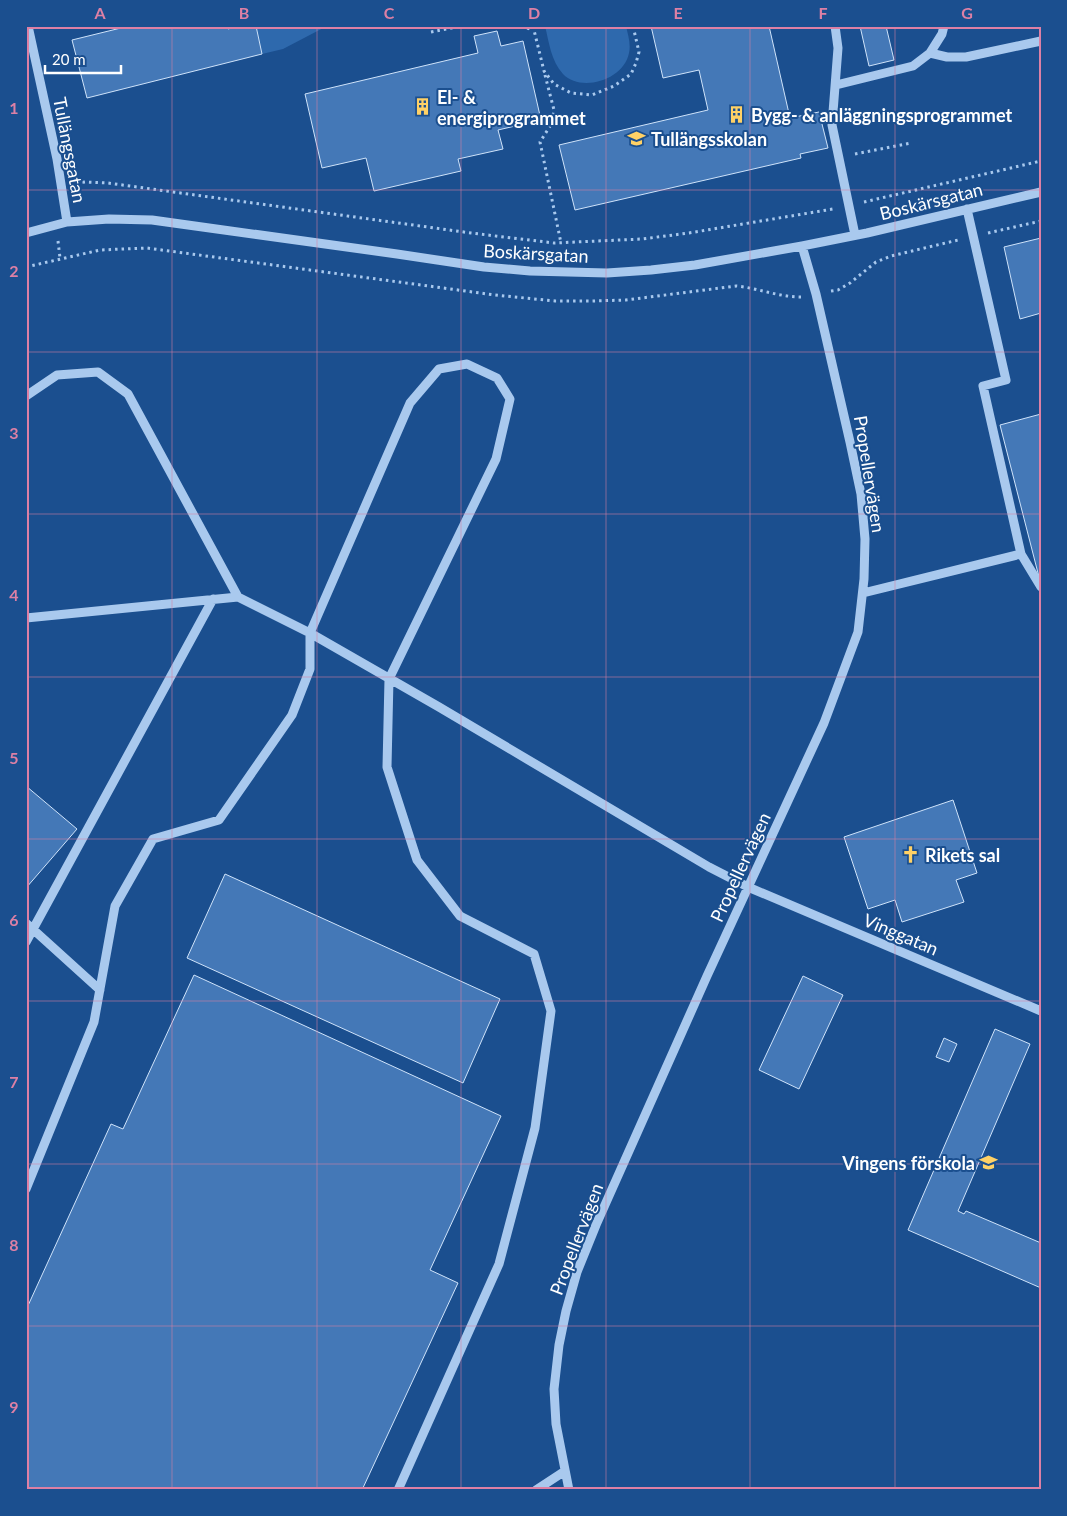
<svg xmlns="http://www.w3.org/2000/svg" width="1067" height="1516" font-family="Lato,sans-serif">
<style>
.green{fill:#2e69ad}
.building{fill:#4478b7;stroke:#cfe3fa}
.lines{fill:none;stroke-linecap:round;stroke-linejoin:round}
.path{stroke:#a9c9ee;stroke-width:3;stroke-dasharray:2.5 4;stroke-linecap:butt}
.minor{stroke:#a9c9ee;stroke-width:9}
.grid{fill:none;stroke:#dd80a5;stroke-width:1;stroke-opacity:0.55}
.labels{text-anchor:middle;dominant-baseline:central;stroke-width:4;stroke-linejoin:round;paint-order:stroke}
.poi-label{font-size:18px;font-weight:bold;fill:#fff;stroke:#1b4f8f;text-anchor:start}
.street-label{font-size:18px;fill:#fff;stroke:#1b4f8f}
.neatline{fill:none;stroke:#dd80a5;stroke-width:2}
.grid-label{font-size:16px;text-anchor:middle;font-weight:bold;fill:#dd80a5}
</style>
<rect width="100%" height="100%" fill="#1b4f8f"/>
<path class="green" d="M 256,26 L 327,26 L 283,49 L 262,54 Z
M 545,26 L 626,26 C 628,35 631,44 629,53 C 624,80 581,93 563,74 C 551,61 549,42 545,26 Z"/>
<path class="building" d="M 129,26 L 228,26 L 228,29 L 239,26 L 256,26 L 262,54 L 87,98 L 72,40 Z
M 651,26 L 769,26 L 790,118 L 819,112 L 828,148 L 800,154 L 801,158 L 575,210 L 559,145 L 708,110 L 699,70 L 663,78 Z
M 860,26 L 886,26 L 894,60 L 869,66 Z
M 497,31 L 501,46 L 523,41 L 541,120 L 498,130 L 503,149 L 458,159 L 461,171 L 374,191 L 366,158 L 322,168 L 305,94 L 478,53 L 474,36 Z
M 1041,238 L 1041,313 L 1020,319 L 1004,247 Z
M 1041,414 L 1041,577 L 1039,577 L 1000,425 Z
M 26,786 L 77,829 L 26,888 Z
M 953,800 L 977,873 L 956,880 L 964,902 L 902,922 L 895,900 L 868,909 L 844,837 Z
M 225,874 L 500,999 L 463,1083 L 187,958 Z
M 194,975 L 501,1116 L 430,1270 L 458,1283 L 362,1490 L 26,1490 L 26,1310 L 111,1124 L 123,1129 Z
M 803,976 L 843,995 L 799,1089 L 759,1070 Z
M 995,1029 L 1030,1044 L 958,1211 L 964,1214 L 966,1211 L 1041,1243 L 1041,1288 L 908,1230 Z
M 944,1038 L 957,1044 L 949,1062 L 936,1057 Z"/>
<g class="lines">
<path class="path" d="M 521,26 L 533,30
M 533,26 L 544,71 L 554,84 L 571,93 L 592,95 L 614,86 L 631,74 L 636,63 L 639,52 L 633,26
M 431,32 L 461,26
M 545,75 L 554,110 L 552,123 L 540,142 L 561,243
M 855,154 L 911,143
M 76,183 L 85,182 L 108,183 L 471,233 L 554,243 L 642,239 L 689,233 L 833,209
M 864,202 L 1041,161
M 988,233 L 1041,221
M 58,241 L 60,258
M 26,267 L 100,250 L 147,248 L 495,295 L 555,301 L 591,301 L 626,300 L 736,286 C 758,288 778,297 801,297
M 831,291 L 838,290 L 850,283 L 876,262 L 891,256 L 958,240"/>
<path class="minor" d="M 28,26 L 57,159 L 67,222
M 835,26 L 838,48 L 832,125 L 855,235
M 930,53 L 947,57 L 966,57 L 1041,41
M 836,85 L 913,66 L 930,53 L 942,34 L 944,26
M 26,233 L 67,222 L 109,219 L 152,220 L 397,254 L 484,267 L 530,271 L 607,273 L 651,270 L 695,265 L 802,246 L 867,233 L 1041,192
M 26,396 L 57,375 L 98,372 L 128,394 L 238,597
M 1021,554 L 1041,587
M 863,593 L 1021,554 L 983,386 L 1006,380 L 967,209
M 26,618 L 238,597 L 310,633 L 439,707 L 709,867 L 748,887 L 1041,1011
M 26,923 L 100,990
M 26,942 L 213,599
M 26,1189 L 94,1022 L 115,906 L 153,839 L 219,820 L 292,715 L 310,669 L 310,633 L 410,403 L 439,369 L 467,364 L 497,378 L 510,399 L 496,459 L 389,679 L 387,767 L 417,860 L 460,916 L 534,954 L 551,1011 L 535,1128 L 499,1264 L 398,1490
M 536,1490 L 565,1471
M 569,1490 L 556,1424 L 554,1389 L 559,1345 L 566,1311 L 577,1272 L 596,1225 L 707,976 L 824,723 L 858,632 L 864,579 L 865,539 L 861,494 L 850,442 L 816,294 L 802,246"/>
</g>
<path class="grid" d="M 172,26 L 172,1490M 317,26 L 317,1490M 461,26 L 461,1490M 606,26 L 606,1490M 750,26 L 750,1490M 895,26 L 895,1490M 26,190 L 1041,190M 26,352 L 1041,352M 26,514 L 1041,514M 26,677 L 1041,677M 26,839 L 1041,839M 26,1001 L 1041,1001M 26,1164 L 1041,1164M 26,1326 L 1041,1326"/>
<defs>
<symbol id="building-bare" viewBox="-9 -9 18 18"><path d="M-4-6H4V6H1V3H-1V6H-4ZM-2.5-4.3h1.7v1.8h-1.7ZM.8-4.3h1.7v1.8H.8ZM-2.5-1h1.7V.8h-1.7ZM.8-1h1.7V.8H.8Z" fill="#ffd166" stroke="#1b4f8f" stroke-width="2.5" paint-order="stroke"/></symbol>
<symbol id="school-bare" viewBox="-9 -9 18 18"><path d="M0-5L7-2L0 1L-7-2ZM-4 1L0 2.5L4 1V4Q0 6-4 4Z" fill="#ffd166" stroke="#1b4f8f" stroke-width="2.5" paint-order="stroke"/></symbol>
<symbol id="church-bare" viewBox="-9 -9 18 18"><path d="M-1.2-6h2.4v3.5h3.3v2.4h-3.3V6h-2.4V-.1h-3.3v-2.4h3.3Z" fill="#ffd166" stroke="#1b4f8f" stroke-width="2.5" paint-order="stroke"/></symbol>
</defs>
<g fill-rule="evenodd">
<use href="#building-bare" x="410" y="94" width="25" height="25"/>
<use href="#building-bare" x="724" y="102" width="25" height="25"/>
<use href="#school-bare" x="624" y="126" width="25" height="25"/>
<use href="#church-bare" x="898" y="842" width="25" height="25"/>
<use href="#school-bare" x="976" y="1150" width="25" height="25"/>
</g>
<g class="labels">
<g class="poi-label">
<text x="437" y="97">El- &amp;<tspan x="437" dy="21">energiprogrammet</tspan></text>
<text x="751" y="115">Bygg- &amp; anläggningsprogrammet</text>
<text x="651" y="139">Tullängsskolan</text>
<text x="925" y="855">Rikets sal</text>
<text x="975" y="1163" text-anchor="end">Vingens förskola</text>
</g>
<g class="street-label">
<text transform="translate(70 150) rotate(79)">Tullängsgatan</text>
<text transform="translate(931 201) rotate(-14)">Boskärsgatan</text>
<text transform="translate(536 253) rotate(3)">Boskärsgatan</text>
<text transform="translate(870 474) rotate(81)">Propellervägen</text>
<text transform="translate(740 867) rotate(-65)">Propellervägen</text>
<text transform="translate(901 934) rotate(23)">Vinggatan</text>
<text transform="translate(576 1239) rotate(-69)">Propellervägen</text>
</g>
</g>
<rect width="1067" height="1516" fill="none" stroke="#1b4f8f" stroke-width="55"/>
<path d="M45 65v8h76v-8" fill="none" stroke="#ffffff" stroke-width="2.5"/>
<text x="52" y="65" font-size="15" fill="#ffffff" stroke="#1b4f8f" stroke-width="4" paint-order="stroke">20 m</text>
<rect x="28" y="28" width="1012" height="1460" class="neatline"/>
<g class="grid-label">
<text x="100" y="19">A</text>
<text x="244" y="19">B</text>
<text x="389" y="19">C</text>
<text x="534" y="19">D</text>
<text x="678" y="19">E</text>
<text x="823" y="19">F</text>
<text x="967" y="19">G</text>
<text x="14" y="114">1</text>
<text x="14" y="277">2</text>
<text x="14" y="439">3</text>
<text x="14" y="601">4</text>
<text x="14" y="764">5</text>
<text x="14" y="926">6</text>
<text x="14" y="1088">7</text>
<text x="14" y="1251">8</text>
<text x="14" y="1413">9</text>
</g>
</svg>
